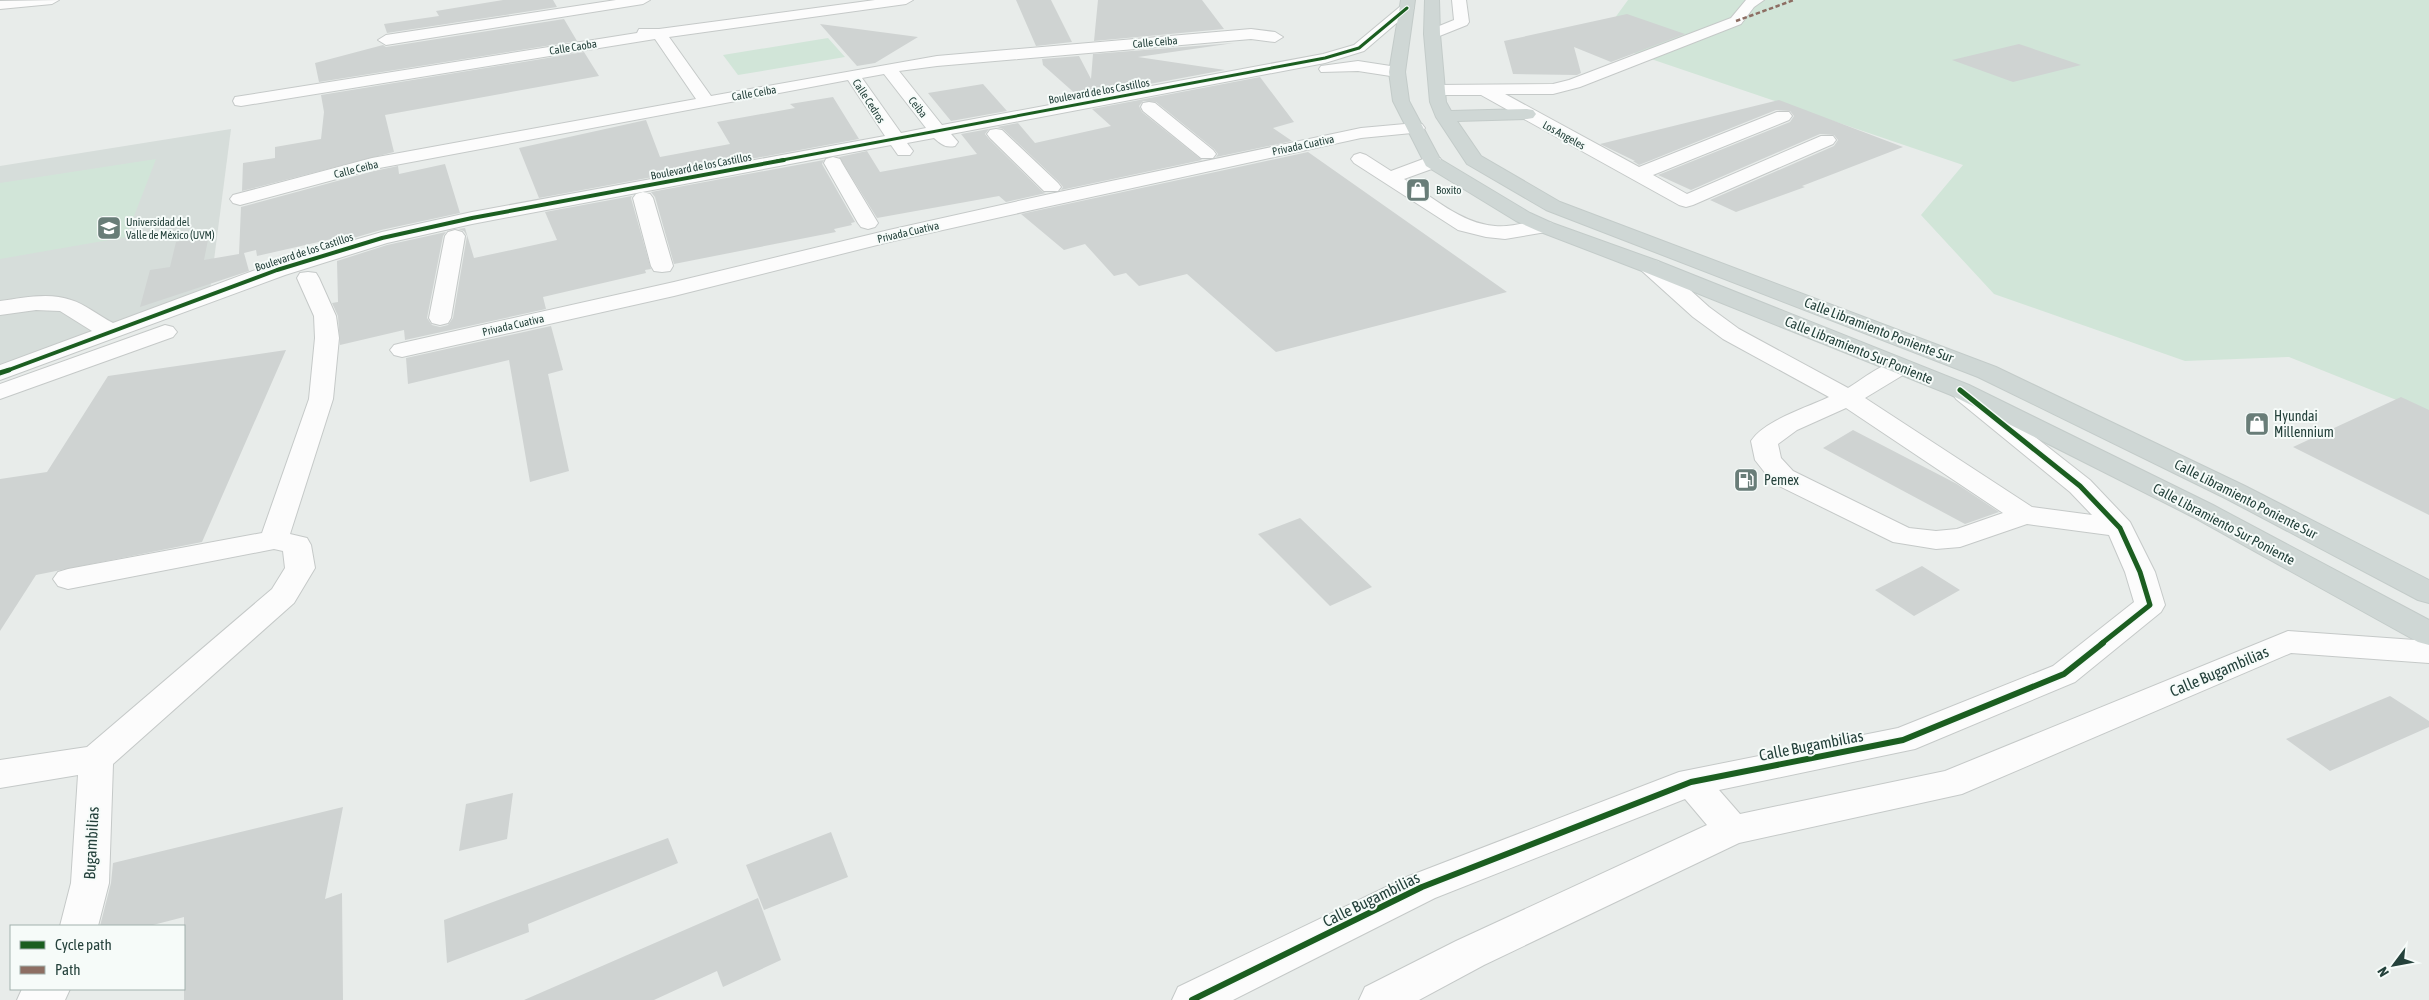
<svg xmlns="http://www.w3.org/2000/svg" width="2429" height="1000" font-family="'Asap Condensed',sans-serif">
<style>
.built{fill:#d6ddda}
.green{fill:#d1e5d8}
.building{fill:#cfd3d2}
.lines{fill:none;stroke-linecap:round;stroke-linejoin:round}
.minor-casing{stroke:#c5c9c8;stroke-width:2}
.major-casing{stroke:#c3cbc9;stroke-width:2}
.minor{fill:#fcfcfc;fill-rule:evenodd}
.major{fill:#cfd7d5;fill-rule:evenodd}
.quiet{stroke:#8d6e63;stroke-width:2.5;stroke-dasharray:4.5 2.5;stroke-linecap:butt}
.cycleway-far3-casing{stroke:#f6fbf9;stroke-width:5}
.cycleway-far2-casing{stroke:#f6fbf9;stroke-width:6}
.cycleway-far1-casing{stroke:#f6fbf9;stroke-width:8}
.cycleway-casing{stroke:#f6fbf9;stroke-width:9}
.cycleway-far3{stroke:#1b5e20;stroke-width:3}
.cycleway-far2{stroke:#1b5e20;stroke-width:4}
.cycleway-far1{stroke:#1b5e20;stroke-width:5}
.cycleway{stroke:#1b5e20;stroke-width:6}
.labels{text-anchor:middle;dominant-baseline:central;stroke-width:4;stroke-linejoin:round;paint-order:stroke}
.far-street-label{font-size:11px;fill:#24413b;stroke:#f6fbf9}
.far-poi-label{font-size:11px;fill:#24413b;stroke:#f6fbf9;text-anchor:start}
.street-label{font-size:14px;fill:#24413b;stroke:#f6fbf9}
.poi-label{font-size:14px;fill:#24413b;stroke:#f6fbf9;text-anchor:start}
.near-street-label{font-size:16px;fill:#24413b;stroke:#f6fbf9}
</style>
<rect width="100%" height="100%" fill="#e8ecea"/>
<path class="built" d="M 231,129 L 210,291 L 0,368 L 0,166 Z"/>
<path class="green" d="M 1628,0 L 2429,0 L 2429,413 L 2289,357 L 2185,361 L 1994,294 L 1921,215 L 1963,165 L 1598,41 Z
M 828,38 L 845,57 L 738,75 L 723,55 Z
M 156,159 L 126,237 L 0,259 L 0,183 Z"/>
<path class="building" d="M 503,0 L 553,0 L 557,7 L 387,33 L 384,24 L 439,16 L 436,11 Z
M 1016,0 L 1051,0 L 1072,42 L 1036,46 Z
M 1098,0 L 1202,0 L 1224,29 L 1094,41 Z
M 1627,14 L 1685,34 L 1611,62 L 1574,47 L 1581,73 L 1577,75 L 1513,74 L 1504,41 Z
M 564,19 L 577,41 L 319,82 L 315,63 L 383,45 L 386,47 Z
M 820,24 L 918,37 L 875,63 L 857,66 Z
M 1234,43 L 1138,57 L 1225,70 L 1079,97 L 1043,65 L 1042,59 L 1079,56 L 1091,79 L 1093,54 Z
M 2019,44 L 2081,65 L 2013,82 L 1952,60 Z
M 584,52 L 599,76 L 385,115 L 394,152 L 242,191 L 243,163 L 275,158 L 275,147 L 321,139 L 324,112 L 321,95 Z
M 1260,77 L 1294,122 L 1273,128 L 1292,141 L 1216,157 L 1218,154 L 1214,149 L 1156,102 L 1143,101 L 1139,106 L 1142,112 L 1202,160 L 1061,190 L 1063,187 L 1059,182 L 1003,129 L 997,127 L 1018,123 L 1035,143 L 1111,126 L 1092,109 Z
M 983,84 L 1007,111 L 951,121 L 928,93 Z
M 833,97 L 859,139 L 539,198 L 519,148 L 646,120 L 660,157 L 730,144 L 717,122 L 795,108 L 790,104 Z
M 1779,100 L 1903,147 L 1802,186 L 1805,187 L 1736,212 L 1710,200 L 1834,146 L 1838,140 L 1834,135 L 1820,134 L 1691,190 L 1658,175 L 1790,122 L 1794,116 L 1790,111 L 1776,110 L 1639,165 L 1633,161 L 1635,161 L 1600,144 Z
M 989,129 L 985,134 L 989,139 L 1043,192 L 1046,193 L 1006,202 L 999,196 L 877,218 L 839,157 L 867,151 L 880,172 L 977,154 L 961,134 Z
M 1308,152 L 1507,292 L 1276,352 L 1187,274 L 1139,286 L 1126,273 L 1114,276 L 1085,244 L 1064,250 L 1021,214 Z
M 824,160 L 822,164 L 855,222 L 851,223 L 852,225 L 834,229 L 836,232 L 674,264 L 655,197 L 651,192 Z
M 445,164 L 460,213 L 381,230 L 336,243 L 336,238 L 257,256 L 256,250 L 244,253 L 249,271 L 140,307 L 150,270 L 170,267 L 176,242 L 209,235 L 204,260 L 239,254 L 241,207 L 374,171 L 398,166 L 399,174 Z
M 632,196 L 631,198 L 651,269 L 645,270 L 646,273 L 543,297 L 546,309 L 405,340 L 404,330 L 340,345 L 338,316 L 332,303 L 338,302 L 337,261 L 387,245 L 446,232 L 443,236 L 427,318 L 432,325 L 440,327 L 448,325 L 453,318 L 467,236 L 464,231 L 458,229 L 465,228 L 474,258 L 557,240 L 545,212 Z
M 551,326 L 563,370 L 548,374 L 569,471 L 530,482 L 509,360 L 408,384 L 406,358 Z
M 286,350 L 202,542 L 36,575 L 0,631 L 0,479 L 47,472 L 108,376 Z
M 2401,397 L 2429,410 L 2429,515 L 2293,447 Z
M 1853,430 L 1957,484 L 1999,512 L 1965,524 L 1823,448 Z
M 1300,518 L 1372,587 L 1330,606 L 1258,534 Z
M 1922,566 L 1960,590 L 1914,616 L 1875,590 Z
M 2390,696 L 2429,721 L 2429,727 L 2330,771 L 2286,739 Z
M 513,793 L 507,839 L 459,851 L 466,804 Z
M 343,807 L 325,899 L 342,893 L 343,1000 L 184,1000 L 184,917 L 149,926 L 100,926 L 111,883 L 113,863 Z
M 831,832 L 848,877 L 764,910 L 746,865 Z
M 668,838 L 678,863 L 528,924 L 529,932 L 447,963 L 444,920 Z
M 758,898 L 781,960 L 723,987 L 717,971 L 654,1000 L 524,1000 Z"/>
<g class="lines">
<defs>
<path id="minor" d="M 59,0 L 52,4 L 0,9 L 0,1 Z
M 616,0 L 650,0 L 643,4 L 386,45 L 378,40 L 386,35 Z
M 875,0 L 913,0 L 906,4 L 669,37 L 711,96 L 937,56 L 1251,29 L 1275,32 L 1283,37 L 1275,42 L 1251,39 L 937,66 L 899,71 L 942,125 L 1323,54 L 1354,45 L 1402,5 L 1412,5 L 1414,8 L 1364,51 L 1325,63 L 951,134 L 958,142 L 955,146 C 945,148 941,144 934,138 L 907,143 L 913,151 L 910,155 L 898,155 L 891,145 L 472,224 L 387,243 L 285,275 L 0,380 L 0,365 L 92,331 L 60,311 L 36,310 L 0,315 L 0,301 C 23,298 49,292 71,300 C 85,304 99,316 113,323 L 269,265 L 382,232 L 472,212 L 885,136 L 848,80 L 374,169 L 240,205 L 233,203 L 230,199 L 233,195 L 372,158 L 696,99 L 655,39 L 241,106 L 235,105 L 233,101 L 235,97 L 637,33 L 639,29 L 659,29 ZM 884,74 L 926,128 L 901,133 L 862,78 Z
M 1452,0 L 1466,0 L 1469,22 L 1467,25 L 1437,37 L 1427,37 L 1424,34 L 1427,31 L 1454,20 Z
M 1746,0 L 1764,0 L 1754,7 L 1741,24 L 1580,87 L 1553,94 L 1505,94 L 1639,167 L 1777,112 L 1789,112 L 1792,116 L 1789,120 L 1653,175 L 1687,194 L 1821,136 L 1833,136 L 1836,140 L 1833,144 L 1693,205 L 1686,207 L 1679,205 L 1481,95 L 1437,95 L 1431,94 L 1429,90 L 1431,86 L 1437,85 L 1553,84 L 1569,80 L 1731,18 Z
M 1358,61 L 1397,67 L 1403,69 L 1405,72 L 1403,75 L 1397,77 L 1358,71 L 1321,72 L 1319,69 L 1321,66 Z
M 1149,102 L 1155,103 L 1213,150 L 1216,154 L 1213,158 L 1201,158 L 1143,111 L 1141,107 L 1143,103 Z
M 1416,123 L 1422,124 L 1425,128 L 1422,132 L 1361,138 L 1050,206 L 889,242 L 674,296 L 402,357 L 394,355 L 390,350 L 394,345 L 402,343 L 674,282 L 889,230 L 1050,194 L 1361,128 Z
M 996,129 L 1002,130 L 1058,183 L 1061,187 L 1058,191 L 1044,191 L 990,138 L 987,134 L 990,130 Z
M 1360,153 L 1366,155 L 1391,171 L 1426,158 L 1440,158 L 1442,162 L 1440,166 L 1404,179 C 1431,196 1462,224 1495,226 C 1514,228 1534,218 1552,223 L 1555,227 L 1552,231 L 1505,239 L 1486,237 L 1458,230 L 1354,163 L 1351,159 L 1354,155 Z
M 833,157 L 840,159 L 842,163 L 878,223 L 875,227 L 868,229 L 861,227 L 858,223 L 824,163 L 826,159 Z
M 643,192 L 650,194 L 653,198 L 673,266 L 670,271 L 662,272 L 654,271 L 651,266 L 633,198 L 636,194 Z
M 455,230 L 462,232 L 465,236 L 451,318 L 448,323 L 440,325 L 432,323 L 429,318 L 445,236 L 448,232 Z
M 1650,260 L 1658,261 L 1709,307 L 1739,329 L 1848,388 C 1865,378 1888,357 1908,362 L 1912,367 L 1908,372 L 1865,398 L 2032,507 L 2092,515 L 2070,492 L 1956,399 L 1953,394 L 1956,389 L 1965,387 L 1974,389 L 2090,480 L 2130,522 L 2155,572 L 2165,605 L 2161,612 L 2075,682 L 1915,749 L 1719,790 L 1740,814 L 1945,771 L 2288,631 L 2429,641 L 2429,663 L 2291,653 L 1962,794 L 1739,843 L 1484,965 L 1419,1000 L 1359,1000 L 1365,987 L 1456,941 L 1707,825 L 1685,799 L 1435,898 L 1233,1000 L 1172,1000 L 1178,987 L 1409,876 L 1679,772 L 1898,728 L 2053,666 L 2134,602 L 2125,572 L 2109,535 L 2027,524 L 1960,547 L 1936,549 L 1893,542 L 1773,483 L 1755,460 L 1751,441 C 1765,420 1806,408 1829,397 L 1723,339 L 1693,317 L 1642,271 L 1639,266 L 1642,261 ZM 1846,408 L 2003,513 L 1957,529 L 1936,531 L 1909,528 L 1793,471 L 1781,458 L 1778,444 L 1797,430 Z
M 308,272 L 316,273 L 319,278 L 336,316 L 339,338 L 333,399 L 290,534 L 307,538 L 311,545 L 315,568 L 294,603 L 113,764 L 109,883 L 98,926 L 60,926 L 71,883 L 78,775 L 0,788 L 0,760 L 87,747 L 272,589 L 285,568 L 283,551 L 274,549 L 68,589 L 58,586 L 53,579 L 58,572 L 68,569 L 262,533 L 309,399 L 315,338 L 314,316 L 297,278 L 300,273 Z
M 165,325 L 173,327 L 177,332 L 173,337 L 0,399 L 0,384 Z
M 22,989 L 70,989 L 65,1000 L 17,1000 Z"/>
<path id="major" d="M 1401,0 L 1415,0 L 1405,72 L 1409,101 L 1440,159 L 1530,213 L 1552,223 L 1658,261 L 1969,385 L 2213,505 L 2429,620 L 2429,645 L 2418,642 L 2193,517 L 1951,395 L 1642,271 L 1538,231 L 1516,221 L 1426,166 L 1393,101 L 1389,72 Z
M 1425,0 L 1439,0 L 1440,34 L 1446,102 L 1451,111 L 1527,109 L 1533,110 L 1536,114 L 1533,118 L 1527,119 L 1457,121 L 1481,156 L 1560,202 L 1996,367 L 2245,486 L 2429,580 L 2429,603 L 2418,600 L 2225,498 L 1978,377 L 1546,210 L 1467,164 L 1436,117 L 1430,102 L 1424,34 Z"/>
</defs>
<use href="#minor" class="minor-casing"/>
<use href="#major" class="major-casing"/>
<use href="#minor" class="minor"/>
<use href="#major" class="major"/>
<path class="quiet" d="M 1736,21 L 1794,0"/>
<defs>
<path id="cycleway-far3" d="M 777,161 L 1325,58 L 1359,48 L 1407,8"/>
<path id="cycleway-far2" d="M 6,371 L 277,270 L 382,238 L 472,218 L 784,160"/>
<path id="cycleway-far1" d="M 0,373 L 9,370
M 1960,390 L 2080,486 L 2120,528 L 2140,572 L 2150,605 L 2101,644"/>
<path id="cycleway" d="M 1192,1000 L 1422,887 L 1691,782 L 1903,740 L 2064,674 L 2103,643"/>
</defs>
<use href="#cycleway-far3" class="cycleway-far3-casing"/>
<use href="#cycleway-far2" class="cycleway-far2-casing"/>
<use href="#cycleway-far1" class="cycleway-far1-casing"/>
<use href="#cycleway" class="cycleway-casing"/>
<use href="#cycleway-far3" class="cycleway-far3"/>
<use href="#cycleway-far2" class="cycleway-far2"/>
<use href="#cycleway-far1" class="cycleway-far1"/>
<use href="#cycleway" class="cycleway"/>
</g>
<defs>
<symbol id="shop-square" viewBox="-11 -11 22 22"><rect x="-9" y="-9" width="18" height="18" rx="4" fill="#697d78" stroke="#f6fbf9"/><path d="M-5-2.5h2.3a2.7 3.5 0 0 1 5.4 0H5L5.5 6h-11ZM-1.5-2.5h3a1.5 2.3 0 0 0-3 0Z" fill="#fff"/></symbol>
<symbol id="school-square" viewBox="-11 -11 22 22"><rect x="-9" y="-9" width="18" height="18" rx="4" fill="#697d78" stroke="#f6fbf9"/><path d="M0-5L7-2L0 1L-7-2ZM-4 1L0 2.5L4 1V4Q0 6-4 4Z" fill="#fff"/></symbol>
<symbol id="fuel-square" viewBox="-11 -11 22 22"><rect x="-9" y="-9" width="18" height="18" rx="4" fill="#697d78" stroke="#f6fbf9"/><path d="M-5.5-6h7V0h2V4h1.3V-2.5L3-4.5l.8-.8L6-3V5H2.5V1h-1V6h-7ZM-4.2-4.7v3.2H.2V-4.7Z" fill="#fff"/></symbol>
</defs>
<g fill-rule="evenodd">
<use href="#shop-square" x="1404" y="176" width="28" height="28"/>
<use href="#school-square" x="95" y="214" width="28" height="28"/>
<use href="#shop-square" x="2243" y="410" width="28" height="28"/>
<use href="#fuel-square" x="1732" y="466" width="28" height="28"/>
</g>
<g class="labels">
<g class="far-street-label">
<text transform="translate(1155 42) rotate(-5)">Calle Ceiba</text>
<text transform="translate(573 47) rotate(-9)">Calle Caoba</text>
<text transform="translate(1099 91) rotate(-10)">Boulevard de los Castillos</text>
<text transform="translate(754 93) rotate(-10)">Calle Ceiba</text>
<text transform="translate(869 101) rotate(57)">Calle Cedros</text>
<text transform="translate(918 107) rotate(52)">Ceiba</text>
<text transform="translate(1564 135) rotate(29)">Los Angeles</text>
<text transform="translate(1303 145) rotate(-12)">Privada Cuativa</text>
<text transform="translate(701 166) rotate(-11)">Boulevard de los Castillos</text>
<text transform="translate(356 169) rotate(-14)">Calle Ceiba</text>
<text transform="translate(908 232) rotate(-13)">Privada Cuativa</text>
<text transform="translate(304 252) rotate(-18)">Boulevard de los Castillos</text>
<text transform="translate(513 325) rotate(-13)">Privada Cuativa</text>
</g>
<g class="far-poi-label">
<text x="1436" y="190">Boxito</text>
<text x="126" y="222">Universidad del<tspan x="126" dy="13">Valle de México (UVM)</tspan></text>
</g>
<g class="street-label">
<text transform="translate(1879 330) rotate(21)">Calle Libramiento Poniente Sur</text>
<text transform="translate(1859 350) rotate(22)">Calle Libramiento Sur Poniente</text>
<text transform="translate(2246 499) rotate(27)">Calle Libramiento Poniente Sur</text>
<text transform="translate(2224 524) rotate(28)">Calle Libramiento Sur Poniente</text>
</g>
<g class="poi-label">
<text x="2274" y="416">Hyundai<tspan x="2274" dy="16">Millennium</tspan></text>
<text x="1764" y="480">Pemex</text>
</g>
<g class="near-street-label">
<text transform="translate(2219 671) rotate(-23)">Calle Bugambilias</text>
<text transform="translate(1811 745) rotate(-11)">Calle Bugambilias</text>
<text transform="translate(91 843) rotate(-87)">Bugambilias</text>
<text transform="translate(1371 899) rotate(-26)">Calle Bugambilias</text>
</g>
</g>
<rect x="10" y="925" width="175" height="65" fill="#f6fbf9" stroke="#a2b1ad"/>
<rect x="20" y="941" width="25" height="8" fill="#1b5e20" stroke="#a2b1ad"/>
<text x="55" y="950" font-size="15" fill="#24413b">Cycle path</text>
<rect x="20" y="966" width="25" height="8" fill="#8d6e63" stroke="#a2b1ad"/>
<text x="55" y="975" font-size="15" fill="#24413b">Path</text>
<g transform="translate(2394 965) rotate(238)" stroke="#f6fbf9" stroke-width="4" paint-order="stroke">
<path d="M0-4L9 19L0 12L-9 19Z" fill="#24413b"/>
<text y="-8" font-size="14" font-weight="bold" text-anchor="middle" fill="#24413b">N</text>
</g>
</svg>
